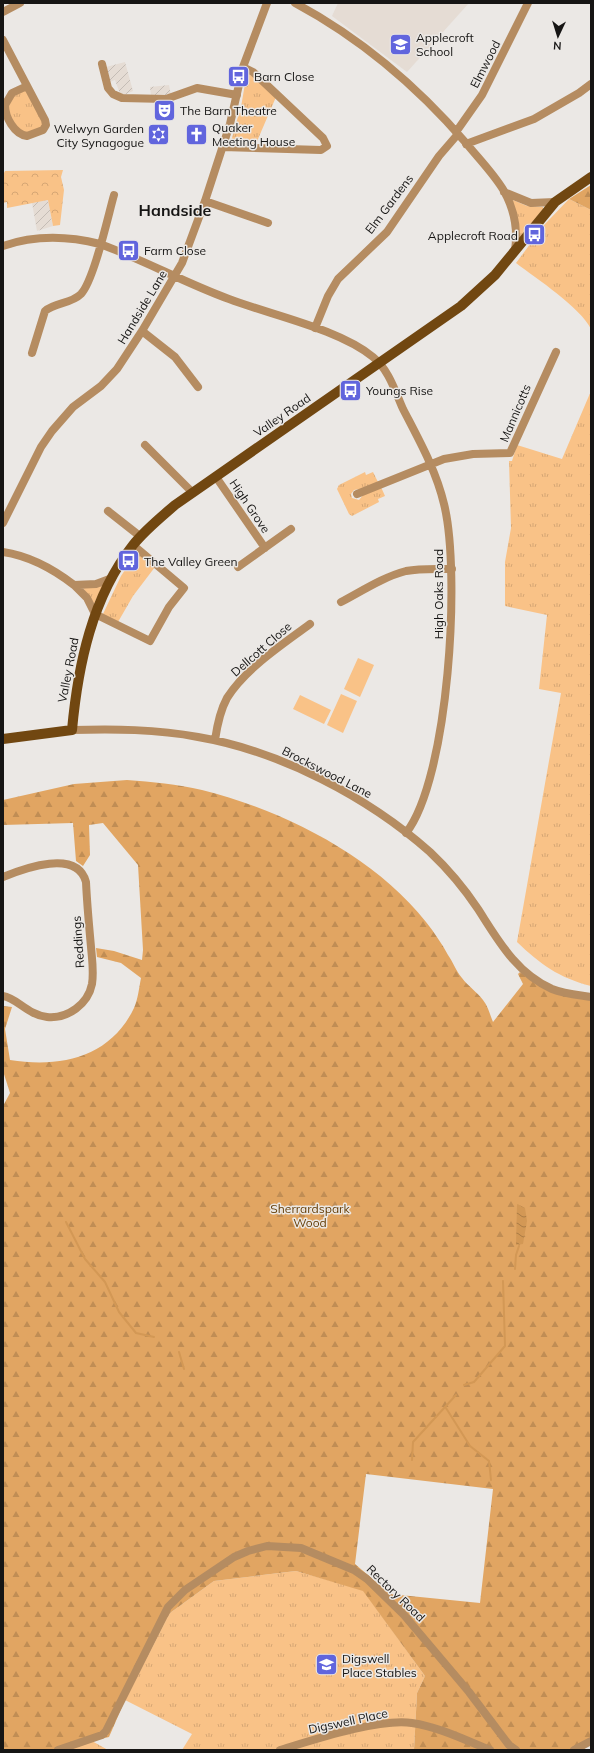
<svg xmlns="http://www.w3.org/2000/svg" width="594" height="1753" font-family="Mulish,sans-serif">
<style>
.built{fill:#e5dcd4}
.industrial{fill:url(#industrial-furrows)}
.grass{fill:url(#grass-tufts)}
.forest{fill:url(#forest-firs);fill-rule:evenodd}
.park{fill:url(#park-crowns)}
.pitch{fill:#f9c287}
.water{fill:url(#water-waves)}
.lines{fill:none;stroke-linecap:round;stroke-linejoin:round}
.stream{stroke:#d39855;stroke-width:2}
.minor{stroke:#b58c61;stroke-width:8}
.major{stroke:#714711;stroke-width:10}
.labels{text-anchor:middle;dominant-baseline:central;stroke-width:3;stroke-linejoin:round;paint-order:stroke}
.poi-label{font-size:12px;fill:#161514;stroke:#ebe8e5;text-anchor:start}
.street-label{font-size:12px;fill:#161514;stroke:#ebe8e5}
.park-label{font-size:12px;fill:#653e07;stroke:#ebe8e5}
.district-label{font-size:16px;font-weight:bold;fill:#161514;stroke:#ebe8e5}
</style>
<defs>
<pattern id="industrial-furrows" width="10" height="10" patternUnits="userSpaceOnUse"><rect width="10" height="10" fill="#e5dcd4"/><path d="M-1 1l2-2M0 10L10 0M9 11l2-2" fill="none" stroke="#c4bcb5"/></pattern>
<pattern id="grass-tufts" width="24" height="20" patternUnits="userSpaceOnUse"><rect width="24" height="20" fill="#f9c287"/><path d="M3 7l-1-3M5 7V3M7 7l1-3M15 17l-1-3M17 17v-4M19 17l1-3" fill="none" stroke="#d5a674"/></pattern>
<pattern id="forest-firs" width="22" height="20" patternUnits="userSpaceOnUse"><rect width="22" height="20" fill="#e1a562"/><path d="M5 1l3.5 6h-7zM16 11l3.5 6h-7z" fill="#c08d54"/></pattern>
<pattern id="park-crowns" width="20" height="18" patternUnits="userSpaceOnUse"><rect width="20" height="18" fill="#f9c287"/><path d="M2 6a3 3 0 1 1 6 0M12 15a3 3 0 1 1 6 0" fill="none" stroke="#d5a674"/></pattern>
<pattern id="water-waves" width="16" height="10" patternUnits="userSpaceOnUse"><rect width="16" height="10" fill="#d39855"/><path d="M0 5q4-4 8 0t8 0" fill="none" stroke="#aa7b45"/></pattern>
</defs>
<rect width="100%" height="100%" fill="#ebe8e5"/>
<path class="built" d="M 338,3 L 469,3 L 407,72 L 332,16 Z"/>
<path class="industrial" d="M 125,62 L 133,91 L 124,95 L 120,94 L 115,80 L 110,82 L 106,67 Z
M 169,85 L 171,95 L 151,96 L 150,87 Z
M 48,200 L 53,226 L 37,231 L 32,203 Z"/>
<path class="grass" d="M 247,72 L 276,97 L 255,146 L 230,145 L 239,113 L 243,113 L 243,108 L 241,107 Z
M 24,91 L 26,91 L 43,121 L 43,126 L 31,133 L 20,132 L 8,113 L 10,98 Z
M 569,199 L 591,210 L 591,329 C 580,307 537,279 516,263 L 545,224 Z
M 513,200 L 527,206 L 543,207 L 543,209 L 520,237 L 519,236 L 511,201 Z
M 591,391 L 591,986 C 559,978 540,964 517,942 L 561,693 L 539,689 L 547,615 L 505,606 L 505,562 L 511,528 L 509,461 L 512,461 L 517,445 L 562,459 Z
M 365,472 L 366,475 L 373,472 L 378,482 L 360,489 L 354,490 L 351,494 L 352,498 L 359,500 L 363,495 L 381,487 L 385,496 L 378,499 L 379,502 L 352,516 L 349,514 L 337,489 L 339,485 Z
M 137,552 L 155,567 L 133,596 L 118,622 L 102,616 L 121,576 Z
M 103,584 L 94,604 L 83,588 Z
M 296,1571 L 363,1590 L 425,1676 L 417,1693 L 414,1750 L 182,1750 L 192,1734 L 125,1700 L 170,1613 L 214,1581 Z
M 92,1741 L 108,1750 L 68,1750 Z"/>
<path class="forest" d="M 591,185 L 591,210 L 569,199 Z
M 127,780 C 152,782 177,784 202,790 C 283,810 374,856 426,922 C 434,932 442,944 448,955 C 453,962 456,971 462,978 C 468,986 477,992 483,1000 C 488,1006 490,1015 493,1022 L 523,984 L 518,974 L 520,972 L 537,984 L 591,999 L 591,1742 L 577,1750 L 414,1750 L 417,1693 L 425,1676 L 363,1591 L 296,1571 L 214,1581 L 170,1613 L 125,1700 L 109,1737 L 92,1741 L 68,1750 L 3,1750 L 3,1106 L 10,1093 L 3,1071 L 3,1006 L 12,1007 L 5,1029 L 10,1060 C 60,1068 110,1058 134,1008 C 138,999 139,988 141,978 L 121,963 L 97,957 L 96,948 L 114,951 L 142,960 L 143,950 L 138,865 L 103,823 L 89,825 L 90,855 L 83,866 L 76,861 L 73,823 L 3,825 L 3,800 L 74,784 ZM 366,1474 L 493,1489 L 480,1603 L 390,1594 L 355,1564 Z"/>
<path class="park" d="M 63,170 L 61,177 L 64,190 L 60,225 L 53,226 L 48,200 L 7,208 L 7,202 L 3,203 L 3,175 L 5,171 Z"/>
<path class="pitch" d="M 358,658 L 374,665 L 360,697 L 344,689 Z
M 341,694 L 357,701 L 343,733 L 327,725 Z
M 300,695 L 331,710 L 324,724 L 293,709 Z"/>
<path class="water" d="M 517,1204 L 525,1208 L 527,1221 L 523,1244 L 516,1245 Z"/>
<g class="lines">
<path class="stream" d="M 66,1222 L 85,1259 L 105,1282 L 119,1312 L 136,1333 L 154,1337
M 515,1269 L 516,1255 L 519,1246
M 179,1352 L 184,1369
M 464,1385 L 474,1382 L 505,1346 L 503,1281
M 446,1408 L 470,1446 L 489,1461 L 491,1480
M 412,1460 L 413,1442 L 456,1395"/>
<path class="minor" d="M 295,3 C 362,39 417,86 466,143 C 479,159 494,174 504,191 C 514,209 518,230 515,250
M 3,12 L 20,3
M 3,40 L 45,120 L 46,125 L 43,130 L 27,136 C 14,134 5,117 5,105 L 12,93 L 27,86
M 102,64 L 108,88 L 113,94 L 122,98 L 166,99 L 197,88 L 237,95
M 456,132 L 482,95 L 528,3
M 466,144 L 534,119 L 579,93 L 591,84
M 223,147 L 321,150 L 327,146 L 323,138 L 253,72 L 243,67
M 504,192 L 531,203 L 555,202
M 205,201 L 268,223
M 3,246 C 35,235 68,236 100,244 C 144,260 185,283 229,299 C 271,315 339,329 373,357 C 389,370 395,391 403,409 C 419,440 436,470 444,504 C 461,572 449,778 406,833
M 315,328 L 328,296 L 338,279 L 387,232 L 439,156 L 458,134
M 142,331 L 175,357 L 198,387
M 32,353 L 45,311 C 56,302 71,304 81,294 C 94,280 108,216 114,195
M 145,445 L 193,493
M 216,477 L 265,548
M 357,494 L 444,459 L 473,454 L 510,453 L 556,352
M 108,511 L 141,537
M 3,523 L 41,447 L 52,431 L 73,407 L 101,386 L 117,369 L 142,331 L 182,263 L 205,201 L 230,124 L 243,67 L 267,3
M 3,552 C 30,556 52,568 74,585
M 238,567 L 291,529
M 112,578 L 96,584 L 74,585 L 87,598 L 95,614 L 150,641 L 169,607 L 184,588 L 133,545
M 341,602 C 362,591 383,577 406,571 C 421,568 436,569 452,569
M 72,730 C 114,729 156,729 198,737 C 280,751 368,797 430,852 C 448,869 464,888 478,909 C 498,940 516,973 552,989 C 564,994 578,995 591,997
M 215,740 C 217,726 220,711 227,698 C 246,668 282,645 310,624
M 3,877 C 25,868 77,849 86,882 C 87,904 89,925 91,947 C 92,959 94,972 92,984 C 88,1004 68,1019 47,1017 C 28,1015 17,998 3,996
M 58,1750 L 102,1735 L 106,1731 L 168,1607 L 185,1590 L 234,1557 L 248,1551 L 267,1546 L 301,1548 L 354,1570 L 367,1579 L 404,1615 L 469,1692 L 509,1745 L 516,1750
M 280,1750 C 313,1740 379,1718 412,1723 C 439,1727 465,1740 490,1750
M 574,1750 L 591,1741"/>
<path class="major" d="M 3,739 L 72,730 C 78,665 92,597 133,545 C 145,530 160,518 175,505 L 461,306 L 495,275 L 555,202 L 591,177"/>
</g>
<defs>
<symbol id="school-square" viewBox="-11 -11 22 22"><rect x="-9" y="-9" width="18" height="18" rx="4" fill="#6165dd" stroke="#ebe8e5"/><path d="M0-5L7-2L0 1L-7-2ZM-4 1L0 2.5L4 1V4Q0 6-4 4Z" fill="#fff"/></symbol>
<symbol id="bus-square" viewBox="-11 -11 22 22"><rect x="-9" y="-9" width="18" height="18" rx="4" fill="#6165dd" stroke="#ebe8e5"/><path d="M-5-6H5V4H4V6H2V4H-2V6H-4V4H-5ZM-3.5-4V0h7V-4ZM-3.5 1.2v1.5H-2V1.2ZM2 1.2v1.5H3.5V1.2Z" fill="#fff"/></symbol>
<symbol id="theatre-square" viewBox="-11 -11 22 22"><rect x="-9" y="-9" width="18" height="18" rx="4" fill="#6165dd" stroke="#ebe8e5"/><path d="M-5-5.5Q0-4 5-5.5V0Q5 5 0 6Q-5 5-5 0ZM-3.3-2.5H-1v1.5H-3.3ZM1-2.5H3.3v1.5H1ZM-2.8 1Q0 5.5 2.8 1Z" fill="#fff"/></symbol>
<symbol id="church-square" viewBox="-11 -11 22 22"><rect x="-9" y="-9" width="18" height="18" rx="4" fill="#6165dd" stroke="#ebe8e5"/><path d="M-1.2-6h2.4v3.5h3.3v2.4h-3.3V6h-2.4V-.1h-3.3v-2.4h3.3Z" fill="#fff"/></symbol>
<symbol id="synagogue-square" viewBox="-11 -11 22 22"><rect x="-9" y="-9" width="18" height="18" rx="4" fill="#6165dd" stroke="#ebe8e5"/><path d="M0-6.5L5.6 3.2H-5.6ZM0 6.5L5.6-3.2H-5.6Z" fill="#fff"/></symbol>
</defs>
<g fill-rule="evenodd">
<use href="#school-square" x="388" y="32" width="25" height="25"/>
<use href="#bus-square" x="226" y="64" width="25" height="25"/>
<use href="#theatre-square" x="152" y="98" width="25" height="25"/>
<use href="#church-square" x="184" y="122" width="25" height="25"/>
<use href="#synagogue-square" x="146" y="122" width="25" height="25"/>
<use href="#bus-square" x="522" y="222" width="25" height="25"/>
<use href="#bus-square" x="116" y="238" width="25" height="25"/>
<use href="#bus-square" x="338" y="378" width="25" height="25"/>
<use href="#bus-square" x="116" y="548" width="25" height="25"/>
<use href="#school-square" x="314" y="1652" width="25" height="25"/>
</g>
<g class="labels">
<g class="poi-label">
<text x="416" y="37">Applecroft<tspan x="416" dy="14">School</tspan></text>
<text x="254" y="76">Barn Close</text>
<text x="180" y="110">The Barn Theatre</text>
<text x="212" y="127">Quaker<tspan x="212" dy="14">Meeting House</tspan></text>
<text x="144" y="128" text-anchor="end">Welwyn Garden<tspan x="144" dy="14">City Synagogue</tspan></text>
<text x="518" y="235" text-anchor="end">Applecroft Road</text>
<text x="144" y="250">Farm Close</text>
<text x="366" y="390">Youngs Rise</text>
<text x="144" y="561">The Valley Green</text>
<text x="342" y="1658">Digswell<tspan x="342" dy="14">Place Stables</tspan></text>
</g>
<g class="street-label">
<text transform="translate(485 64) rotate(-63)">Elmwood</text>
<text transform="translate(389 204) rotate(-53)">Elm Gardens</text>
<text transform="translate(142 307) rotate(-59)">Handside Lane</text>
<text transform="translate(515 413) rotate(-67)">Mannicotts</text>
<text transform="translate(282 415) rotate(-35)">Valley Road</text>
<text transform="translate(250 506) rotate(56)">High Grove</text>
<text transform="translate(438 594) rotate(-90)">High Oaks Road</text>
<text transform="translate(261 649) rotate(-41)">Dellcott Close</text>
<text transform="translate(68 670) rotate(-79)">Valley Road</text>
<text transform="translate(327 772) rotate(27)">Brockswood Lane</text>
<text transform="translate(78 942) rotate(-94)">Reddings</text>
<text transform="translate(396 1593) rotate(44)">Rectory Road</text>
<text transform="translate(348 1721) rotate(-12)">Digswell Place</text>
</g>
<g class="park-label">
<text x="310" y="1208">Sherrardspark<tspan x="310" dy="14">Wood</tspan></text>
</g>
<g class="district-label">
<text x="175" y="210">Handside</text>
</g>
</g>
<rect width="594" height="1753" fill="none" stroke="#161514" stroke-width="8"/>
<g transform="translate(558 36) rotate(184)" stroke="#ebe8e5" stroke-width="3" paint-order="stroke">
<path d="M0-3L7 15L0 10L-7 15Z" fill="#161514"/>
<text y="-6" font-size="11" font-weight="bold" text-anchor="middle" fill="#161514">N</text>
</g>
</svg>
